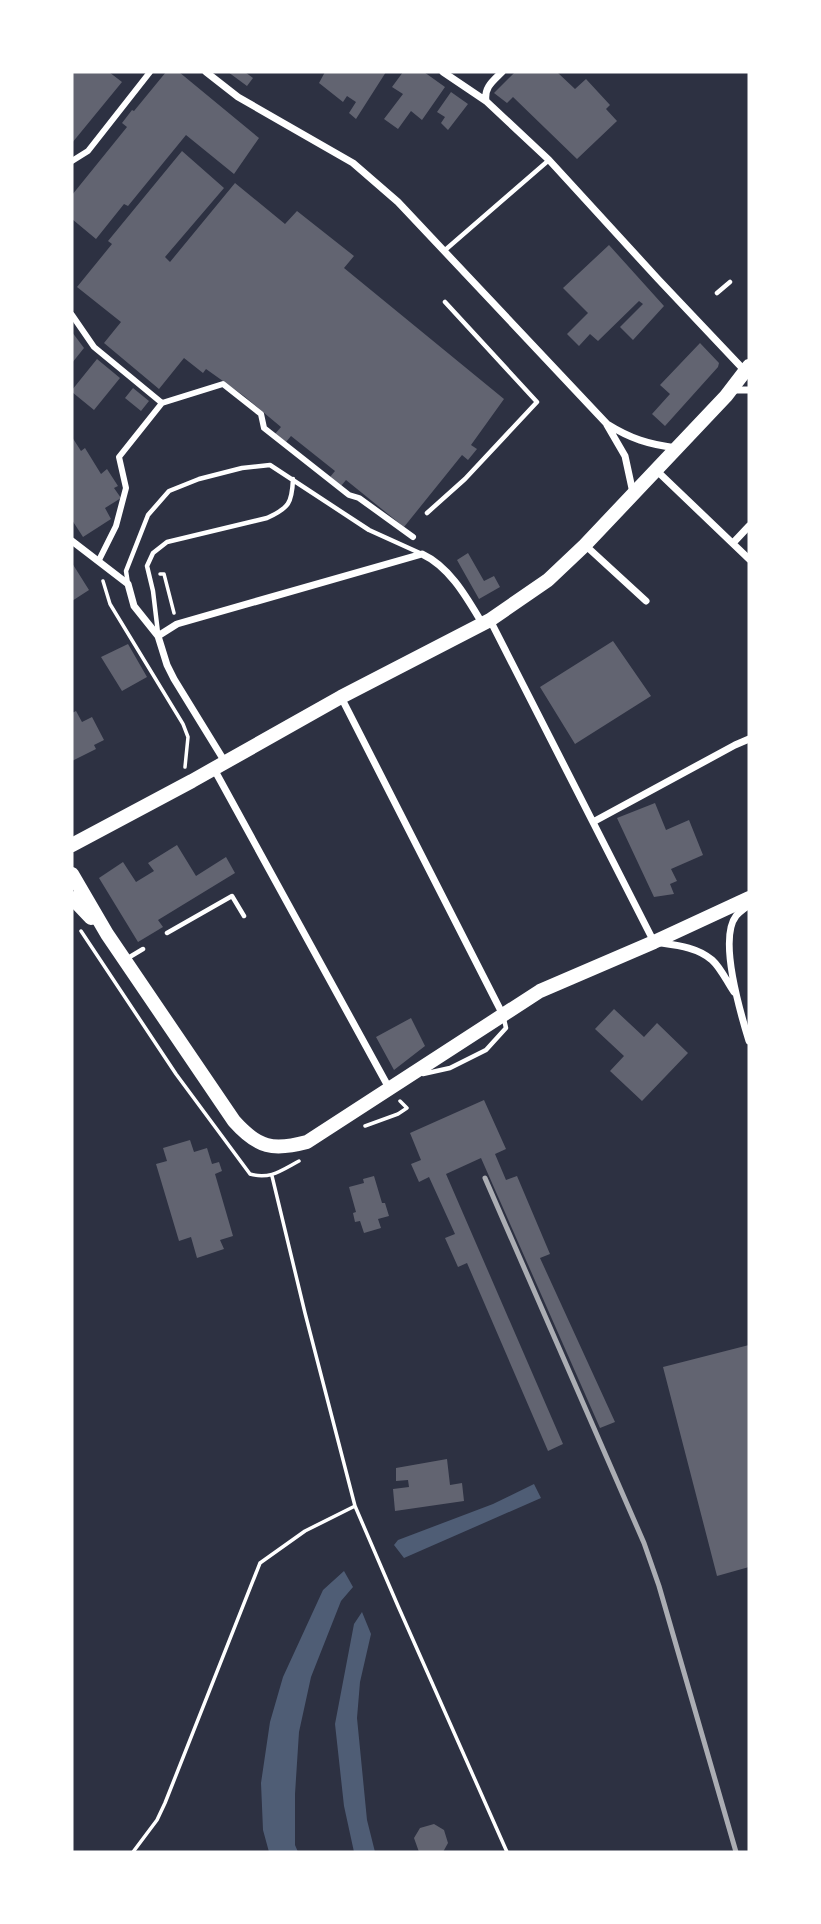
<svg xmlns="http://www.w3.org/2000/svg" width="821" height="1924" font-family="Lato,sans-serif">
<style>
.water{fill:#4f5d75}
.building{fill:#626471}
.lines{fill:none;stroke-linecap:round;stroke-linejoin:round}
.path{stroke:#fff;stroke-width:3.5}
.service{stroke:#fff;stroke-width:4.5}
.pedestrian{stroke:#fff;stroke-width:6}
.minor{stroke:#fff;stroke-width:7}
.primary{stroke:#fff;stroke-width:14}
.rail{stroke:#abadb3;stroke-width:5}
</style>
<rect width="100%" height="100%" fill="#2d3142"/>
<path class="water" d="M 534,1484 L 541,1498 L 404,1558 L 394,1545 L 398,1540 L 493,1504 Z
M 344,1571 L 353,1587 L 341,1601 L 311,1677 L 299,1732 L 295,1794 L 295,1845 L 298,1852 L 269,1852 L 263,1830 L 261,1783 L 270,1722 L 283,1677 L 323,1590 Z
M 362,1612 L 371,1634 L 360,1682 L 357,1718 L 367,1820 L 375,1852 L 354,1852 L 344,1806 L 335,1724 L 354,1624 Z"/>
<path class="building" d="M 72,72 L 109,72 L 122,82 L 72,143 Z
M 166,72 L 179,72 L 259,138 L 234,174 L 186,135 L 128,206 L 124,204 L 96,239 L 72,219 L 72,195 L 127,127 L 122,123 L 132,110 L 134,111 Z
M 228,72 L 245,72 L 253,78 L 247,86 Z
M 325,72 L 386,72 L 356,119 L 349,113 L 356,102 L 347,96 L 343,102 L 319,83 Z
M 403,72 L 424,72 L 445,87 L 422,120 L 411,111 L 398,129 L 384,119 L 403,94 L 392,87 Z
M 515,72 L 557,72 L 575,89 L 586,79 L 610,105 L 606,109 L 617,121 L 577,159 L 513,97 L 507,103 L 494,93 Z
M 451,92 L 468,104 L 448,130 L 441,123 L 445,117 L 437,112 Z
M 182,151 L 224,188 L 165,257 L 170,262 L 235,183 L 285,224 L 297,211 L 354,256 L 344,268 L 504,399 L 471,445 L 477,449 L 468,460 L 462,455 L 404,527 L 346,480 L 341,486 L 330,477 L 335,471 L 291,436 L 286,442 L 275,434 L 281,427 L 244,396 L 206,369 L 203,373 L 184,358 L 159,389 L 104,343 L 121,322 L 77,287 L 112,244 L 108,241 Z
M 609,245 L 664,306 L 633,340 L 620,327 L 643,304 L 639,301 L 598,341 L 590,334 L 579,346 L 567,334 L 588,313 L 563,288 Z
M 72,332 L 84,348 L 72,363 Z
M 700,343 L 719,363 L 718,367 L 665,426 L 652,414 L 670,394 L 660,385 Z
M 97,359 L 120,378 L 94,410 L 72,392 L 72,390 Z
M 133,388 L 149,401 L 141,411 L 125,398 Z
M 72,437 L 81,451 L 85,448 L 101,474 L 107,469 L 118,486 L 114,488 L 121,498 L 105,508 L 111,519 L 83,537 L 72,520 Z
M 468,553 L 484,581 L 494,576 L 500,587 L 479,599 L 457,560 Z
M 72,563 L 89,590 L 72,601 Z
M 613,641 L 651,696 L 575,744 L 540,687 Z
M 128,644 L 147,677 L 122,691 L 101,657 Z
M 76,711 L 82,722 L 92,717 L 104,740 L 94,745 L 96,749 L 72,761 L 72,713 Z
M 655,803 L 666,830 L 689,820 L 703,855 L 671,869 L 677,881 L 670,884 L 674,894 L 654,897 L 617,818 Z
M 177,845 L 196,876 L 226,857 L 235,873 L 158,920 L 163,927 L 138,942 L 99,878 L 123,862 L 136,882 L 154,871 L 148,863 Z
M 614,1009 L 644,1037 L 657,1023 L 688,1053 L 642,1101 L 610,1071 L 624,1056 L 595,1029 Z
M 411,1018 L 425,1046 L 394,1070 L 376,1037 Z
M 484,1100 L 506,1149 L 495,1154 L 506,1180 L 517,1176 L 550,1254 L 540,1258 L 615,1422 L 600,1428 L 481,1158 L 446,1174 L 563,1444 L 548,1451 L 467,1263 L 458,1267 L 445,1238 L 455,1234 L 429,1177 L 419,1182 L 411,1164 L 421,1160 L 410,1133 Z
M 190,1140 L 194,1152 L 207,1148 L 212,1164 L 219,1162 L 222,1171 L 215,1174 L 233,1236 L 220,1240 L 224,1249 L 197,1258 L 191,1237 L 179,1241 L 156,1164 L 167,1161 L 163,1148 Z
M 374,1176 L 382,1203 L 385,1203 L 389,1216 L 378,1219 L 381,1228 L 364,1233 L 360,1221 L 355,1222 L 353,1213 L 356,1212 L 349,1187 L 364,1183 L 363,1179 Z
M 749,1345 L 749,1567 L 717,1576 L 663,1367 Z
M 447,1459 L 450,1485 L 462,1483 L 464,1501 L 395,1511 L 393,1489 L 409,1487 L 408,1480 L 396,1481 L 396,1468 Z
M 434,1824 L 444,1830 L 448,1843 L 443,1852 L 419,1852 L 414,1838 L 420,1828 Z"/>
<g class="lines">
<path class="path" d="M 160,574 L 164,574 L 174,613
M 103,581 L 110,604 L 183,724 L 188,737 L 185,767
M 81,931 L 176,1074 L 250,1174 C 270,1180 282,1170 299,1161
M 365,1126 L 398,1114 L 407,1108 L 400,1101
M 272,1176 L 305,1313 L 355,1506 L 398,1606 L 507,1852
M 133,1852 L 157,1820 L 165,1803 L 260,1563 L 305,1531 L 355,1506"/>
<path class="service" d="M 444,251 L 549,160
M 717,293 L 730,282
M 427,513 L 465,479 L 537,402 L 445,302
M 128,584 L 126,571 L 148,515 L 169,491 L 199,479 L 242,468 L 270,465 L 369,530 L 422,554
M 158,633 L 153,591 L 147,566 L 153,553 L 167,542 L 267,518 C 289,508 292,503 293,479
M 167,933 L 232,896 L 244,916
M 128,958 L 143,949
M 423,1074 L 450,1068 L 486,1050 L 506,1028 L 504,1019"/>
<path class="pedestrian" d="M 72,161 L 88,151 L 150,72
M 72,315 L 94,347 L 162,403
M 99,560 L 116,526 L 126,488 L 119,457 L 162,403 L 223,384 L 261,414 L 264,428 L 349,495 L 359,498 L 413,537"/>
<path class="minor" d="M 206,72 L 238,97 L 353,163 L 398,202 L 607,424 C 631,439 648,444 676,448
M 443,72 L 486,101 L 549,160 L 658,279 L 745,371
M 486,101 C 484,87 493,81 502,72
M 732,390 L 749,390
M 607,425 L 625,456 L 633,493
M 656,470 L 749,559
M 72,541 L 128,584 L 134,606 L 158,636 L 167,665 L 174,679 L 225,762
M 733,543 L 749,526
M 585,545 L 646,601
M 490,620 L 654,942 C 673,945 696,946 712,960 C 721,968 727,982 734,992
M 158,636 L 177,624 L 422,554 C 450,567 467,598 482,623
M 341,697 L 503,1015
M 214,769 L 389,1088
M 593,822 L 735,745 L 749,739
M 749,905 C 745,908 739,912 736,916 C 718,939 741,1015 749,1041"/>
<path class="primary" d="M 72,845 L 192,781 L 341,697 L 490,620 L 548,580 L 585,545 L 726,396 L 749,366
M 72,874 L 107,934 L 234,1121 C 258,1148 273,1151 307,1142 L 540,991 L 654,942 L 749,898
M 72,898 L 91,918"/>
<path class="rail" d="M 485,1178 L 644,1543 L 659,1586 L 736,1852"/>
</g>
<rect width="821" height="1924" fill="none" stroke="#ffffff" stroke-width="147"/>
</svg>
